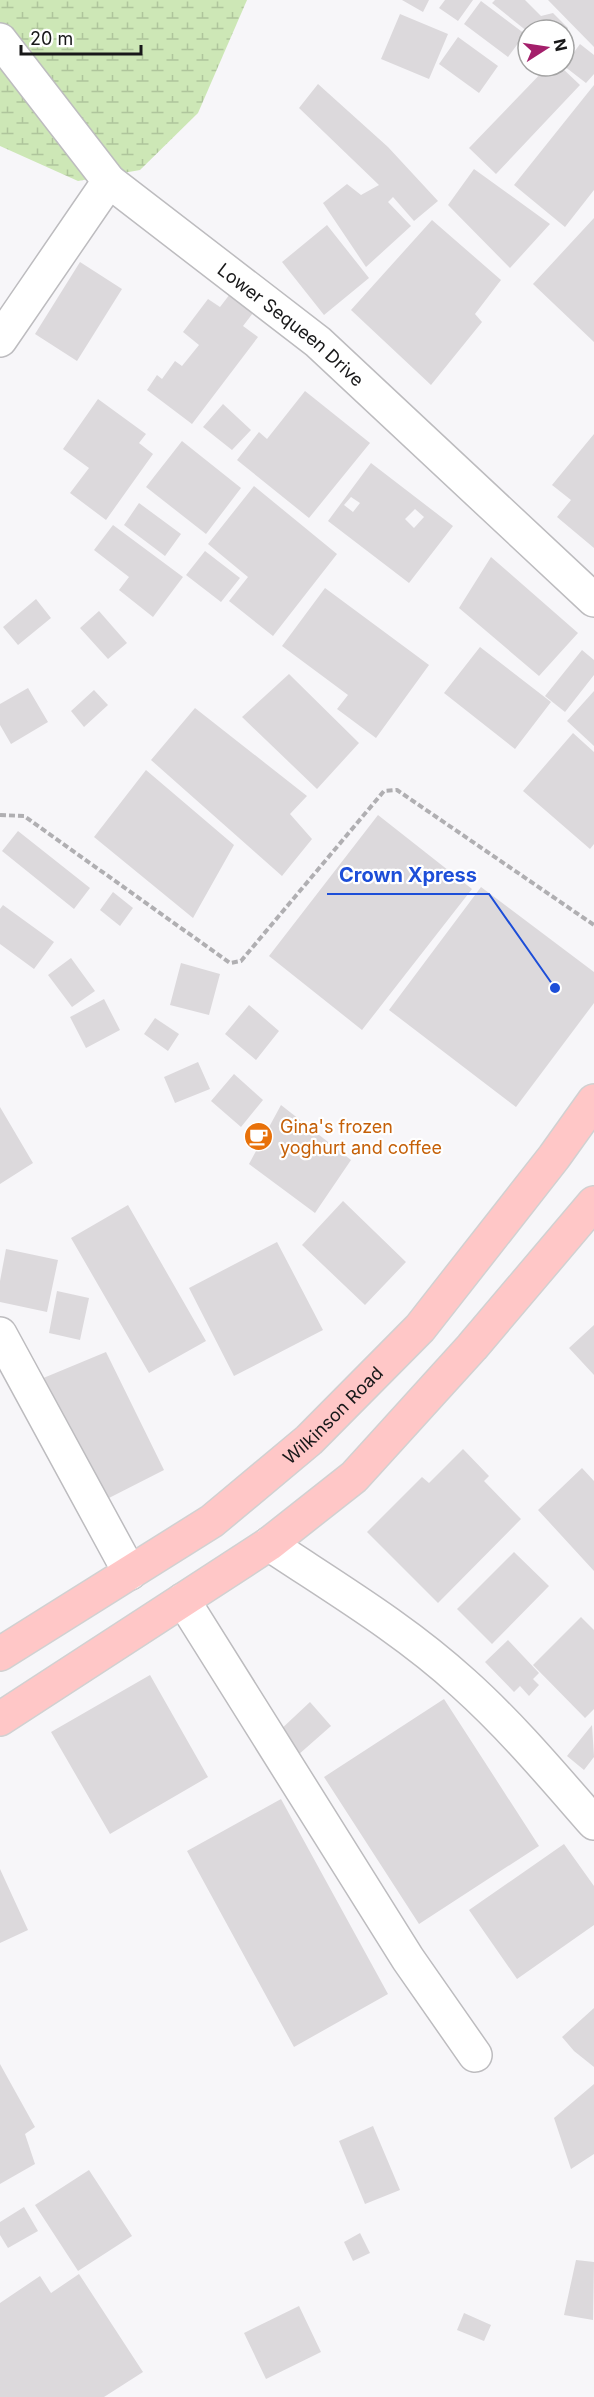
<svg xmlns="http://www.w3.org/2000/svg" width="594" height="2397" font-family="Inter,sans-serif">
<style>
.wetland{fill:url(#wetland-marsh)}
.building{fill:#dcd9dc;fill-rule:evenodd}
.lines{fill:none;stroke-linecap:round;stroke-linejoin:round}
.minor-casing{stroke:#bdbcbf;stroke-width:36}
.primary-casing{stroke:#d1d1d1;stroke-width:36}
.path{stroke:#b0afb2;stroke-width:4;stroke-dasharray:6 3;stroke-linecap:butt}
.minor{stroke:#fff;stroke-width:33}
.primary{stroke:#ffc7c7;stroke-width:33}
.labels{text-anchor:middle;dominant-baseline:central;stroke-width:4.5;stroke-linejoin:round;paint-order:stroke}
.street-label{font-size:18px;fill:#181819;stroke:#fff}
.food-label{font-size:18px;fill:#c56008;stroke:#fff;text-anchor:start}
.leader{fill:none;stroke:#1d4ed8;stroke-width:2}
.callout-dot{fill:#1d4ed8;stroke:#fff;stroke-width:2}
.callout-label{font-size:20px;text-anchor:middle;font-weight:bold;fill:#1d4ed8;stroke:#fff;stroke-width:4.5;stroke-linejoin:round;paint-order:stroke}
</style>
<defs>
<pattern id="wetland-marsh" width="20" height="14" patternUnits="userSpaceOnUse" patternTransform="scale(1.5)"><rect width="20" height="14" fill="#cde7b6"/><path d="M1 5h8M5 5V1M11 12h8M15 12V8" fill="none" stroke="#afc59c"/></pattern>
</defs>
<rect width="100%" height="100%" fill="#f7f6f9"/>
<path class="wetland" d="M 0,0 L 247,0 L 198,113 L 140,170 L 78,181 L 0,146 Z"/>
<path class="building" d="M 402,0 L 429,0 L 423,12 Z
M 445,0 L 473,0 L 458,21 L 439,8 Z
M 495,0 L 525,0 L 541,16 L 553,13 L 568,28 L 564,34 L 564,30 L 528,30 L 528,32 L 492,3 Z
M 548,0 L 594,0 L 594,47 Z
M 481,1 L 525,34 L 508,57 L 464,24 Z
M 400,14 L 448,34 L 429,79 L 381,59 Z
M 458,37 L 498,66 L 479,93 L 439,64 Z
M 565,37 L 575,45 L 564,61 L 564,39 Z
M 580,44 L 594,55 L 594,74 L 586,83 L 564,66 Z
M 548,66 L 560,66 L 580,85 L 496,174 L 469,148 Z
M 318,84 L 388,147 L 438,201 L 414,221 L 393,197 L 388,202 L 411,226 L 366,267 L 323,203 L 347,184 L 361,195 L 379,185 L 299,108 Z
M 594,85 L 594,190 L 565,227 L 514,185 Z
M 474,169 L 550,224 L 510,268 L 448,205 Z
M 594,218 L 594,342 L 533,284 Z
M 432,220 L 501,280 L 475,314 L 482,322 L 431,385 L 351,310 Z
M 327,225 L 369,278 L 324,315 L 282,262 Z
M 80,262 L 122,289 L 77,361 L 35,334 Z
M 230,294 L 253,313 L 243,326 L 258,337 L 192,424 L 147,390 L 157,375 L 162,379 L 175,361 L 182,366 L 199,345 L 183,332 L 208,299 L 220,307 Z
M 305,391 L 370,443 L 309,518 L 237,460 L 259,432 L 267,439 Z
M 98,399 L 146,434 L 139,443 L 153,454 L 106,520 L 70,493 L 89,468 L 63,449 Z
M 223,404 L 251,430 L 232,450 L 203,427 Z
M 594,434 L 594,548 L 557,517 L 571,500 L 552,485 Z
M 182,441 L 241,488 L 206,534 L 146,487 Z
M 371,463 L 453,526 L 409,583 L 328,521 ZM 351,497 L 360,503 L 353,512 L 344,505 ZM 415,509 L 424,517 L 414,528 L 405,519 Z
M 254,486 L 337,554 L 273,636 L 229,601 L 248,577 L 208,544 Z
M 139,503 L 181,534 L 165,556 L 124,525 Z
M 113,525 L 183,577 L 153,617 L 119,590 L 129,577 L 94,550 Z
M 205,551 L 240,578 L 221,602 L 186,575 Z
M 491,557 L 578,633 L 539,676 L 459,608 Z
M 325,588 L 429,665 L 376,738 L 337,709 L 348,695 L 282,646 Z
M 36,599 L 51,618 L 18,645 L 3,627 Z
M 99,611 L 127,643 L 108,659 L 80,628 Z
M 480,647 L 551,702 L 515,749 L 444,693 Z
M 582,650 L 594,660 L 594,675 L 565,712 L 545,696 Z
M 289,674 L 359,743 L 317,789 L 242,717 Z
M 28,688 L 48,722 L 11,744 L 0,725 L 0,704 Z
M 94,690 L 108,705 L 84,727 L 71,711 Z
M 594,691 L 594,746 L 567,721 Z
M 195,708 L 307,796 L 290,814 L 312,839 L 282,876 L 151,760 Z
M 573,733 L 594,752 L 594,844 L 590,849 L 523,791 Z
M 146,770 L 234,845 L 193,918 L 94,837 Z
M 378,815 L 472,889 L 362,1030 L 269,956 Z
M 18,831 L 90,888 L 74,909 L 2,851 Z
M 481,887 L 594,972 L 594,1003 L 516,1107 L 389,1010 Z
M 113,892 L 133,908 L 120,926 L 100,910 Z
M 3,905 L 54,942 L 34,969 L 0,944 L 0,909 Z
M 71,958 L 95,991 L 72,1007 L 48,975 Z
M 181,963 L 220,974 L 209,1015 L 170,1005 Z
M 104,999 L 120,1030 L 86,1048 L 70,1017 Z
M 249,1005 L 279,1031 L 256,1060 L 225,1034 Z
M 155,1018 L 179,1034 L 168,1051 L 144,1034 Z
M 198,1062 L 210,1089 L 175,1103 L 164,1077 Z
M 234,1074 L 263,1100 L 241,1127 L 211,1101 Z
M 281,1105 L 351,1160 L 315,1213 L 249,1164 Z
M 0,1107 L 33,1163 L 0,1184 Z
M 343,1201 L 406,1262 L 365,1305 L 302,1245 Z
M 128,1205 L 206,1341 L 149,1373 L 71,1238 Z
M 277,1242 L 323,1330 L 234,1376 L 189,1288 Z
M 6,1249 L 58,1260 L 47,1312 L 0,1302 L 0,1281 Z
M 57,1291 L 89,1298 L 80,1340 L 49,1333 Z
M 594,1325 L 594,1375 L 569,1348 Z
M 106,1352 L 164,1470 L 107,1499 L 41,1379 Z
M 463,1449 L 489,1476 L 484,1481 L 521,1519 L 438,1603 L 367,1532 L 422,1477 L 429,1483 Z
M 582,1468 L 594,1481 L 594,1571 L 538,1510 Z
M 514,1552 L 549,1586 L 492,1644 L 457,1609 Z
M 581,1617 L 594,1630 L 594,1709 L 585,1718 L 533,1665 Z
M 508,1640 L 539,1673 L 533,1679 L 539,1685 L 529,1696 L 520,1686 L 514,1692 L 485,1662 Z
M 150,1675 L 208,1777 L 110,1834 L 51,1732 Z
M 444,1699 L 539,1846 L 419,1924 L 324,1777 Z
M 310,1702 L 331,1726 L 298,1755 L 278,1732 Z
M 592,1725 L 594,1757 L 584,1770 L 567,1756 Z
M 281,1799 L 388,1994 L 294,2047 L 187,1851 Z
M 564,1844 L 594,1886 L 594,1925 L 517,1979 L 469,1910 Z
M 0,1869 L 28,1930 L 0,1943 Z
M 594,2008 L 594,2067 L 574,2051 L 562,2037 Z
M 0,2064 L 35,2127 L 25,2134 L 35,2164 L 0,2184 Z
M 594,2084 L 594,2154 L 571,2169 L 554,2118 Z
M 373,2126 L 400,2190 L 365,2204 L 339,2141 Z
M 89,2170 L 132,2236 L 78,2271 L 35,2205 Z
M 24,2207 L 38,2231 L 8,2248 L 0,2235 L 0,2222 Z
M 360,2233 L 370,2253 L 353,2261 L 344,2242 Z
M 576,2260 L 594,2262 L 593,2320 L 564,2315 Z
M 79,2274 L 143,2372 L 104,2397 L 0,2397 L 0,2303 L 40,2276 L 51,2293 Z
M 299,2306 L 321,2352 L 266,2379 L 244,2333 Z
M 464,2313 L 491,2325 L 484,2341 L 457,2330 Z"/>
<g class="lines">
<defs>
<g id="minor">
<path id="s1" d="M 0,40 L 109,181 L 318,342 L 594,600"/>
<path d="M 0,340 L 109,181"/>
<path d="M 0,1334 L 130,1573"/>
<path d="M 269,1544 C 335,1588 404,1629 463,1683 C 511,1726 552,1775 594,1823"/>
<path d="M 183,1600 L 408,1959 L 475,2055"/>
</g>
<g id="primary">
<path id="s2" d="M 0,1654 L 212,1521 L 309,1440 L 420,1328 L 554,1157 L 594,1101"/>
<path d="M 0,1719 L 269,1544 L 354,1477 L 472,1347 L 594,1203"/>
</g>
</defs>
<use href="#minor" class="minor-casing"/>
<use href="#primary" class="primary-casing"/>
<path class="path" d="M 0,815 L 24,816 L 230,963 L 241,961 L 384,791 L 397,790 L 594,925"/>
<use href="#minor" class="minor"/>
<use href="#primary" class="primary"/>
</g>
<defs>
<symbol id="cafe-disc" viewBox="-11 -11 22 22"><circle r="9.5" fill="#e8710a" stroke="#fff"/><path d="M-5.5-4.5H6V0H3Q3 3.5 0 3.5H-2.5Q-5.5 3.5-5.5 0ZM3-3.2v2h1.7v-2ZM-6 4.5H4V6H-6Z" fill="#fff"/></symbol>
</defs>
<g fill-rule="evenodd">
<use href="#cafe-disc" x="242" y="1120" width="33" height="33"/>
</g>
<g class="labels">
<g class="street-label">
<text stroke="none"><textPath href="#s1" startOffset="410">Lower Sequeen Drive</textPath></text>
<text stroke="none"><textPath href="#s2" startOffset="411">Wilkinson Road</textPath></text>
</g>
<g class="food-label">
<text x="280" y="1126">Gina's frozen<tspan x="280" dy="21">yoghurt and coffee</tspan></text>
</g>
</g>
<path class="leader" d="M555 988L489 894H327"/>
<circle class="callout-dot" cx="555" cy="988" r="6"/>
<g class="callout-label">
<text x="408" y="882">Crown Xpress</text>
</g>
<g transform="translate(546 48) rotate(78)"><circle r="28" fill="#ffffff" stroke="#a3a3a3" stroke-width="1.5"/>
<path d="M0-4.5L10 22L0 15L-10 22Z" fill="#a41f6b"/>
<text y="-9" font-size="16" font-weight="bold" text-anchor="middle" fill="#181819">N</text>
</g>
<path d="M21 45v9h120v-9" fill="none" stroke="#181819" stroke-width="3"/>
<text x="30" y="45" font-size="18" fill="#181819" stroke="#ffffff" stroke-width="4.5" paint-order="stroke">20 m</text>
</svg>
